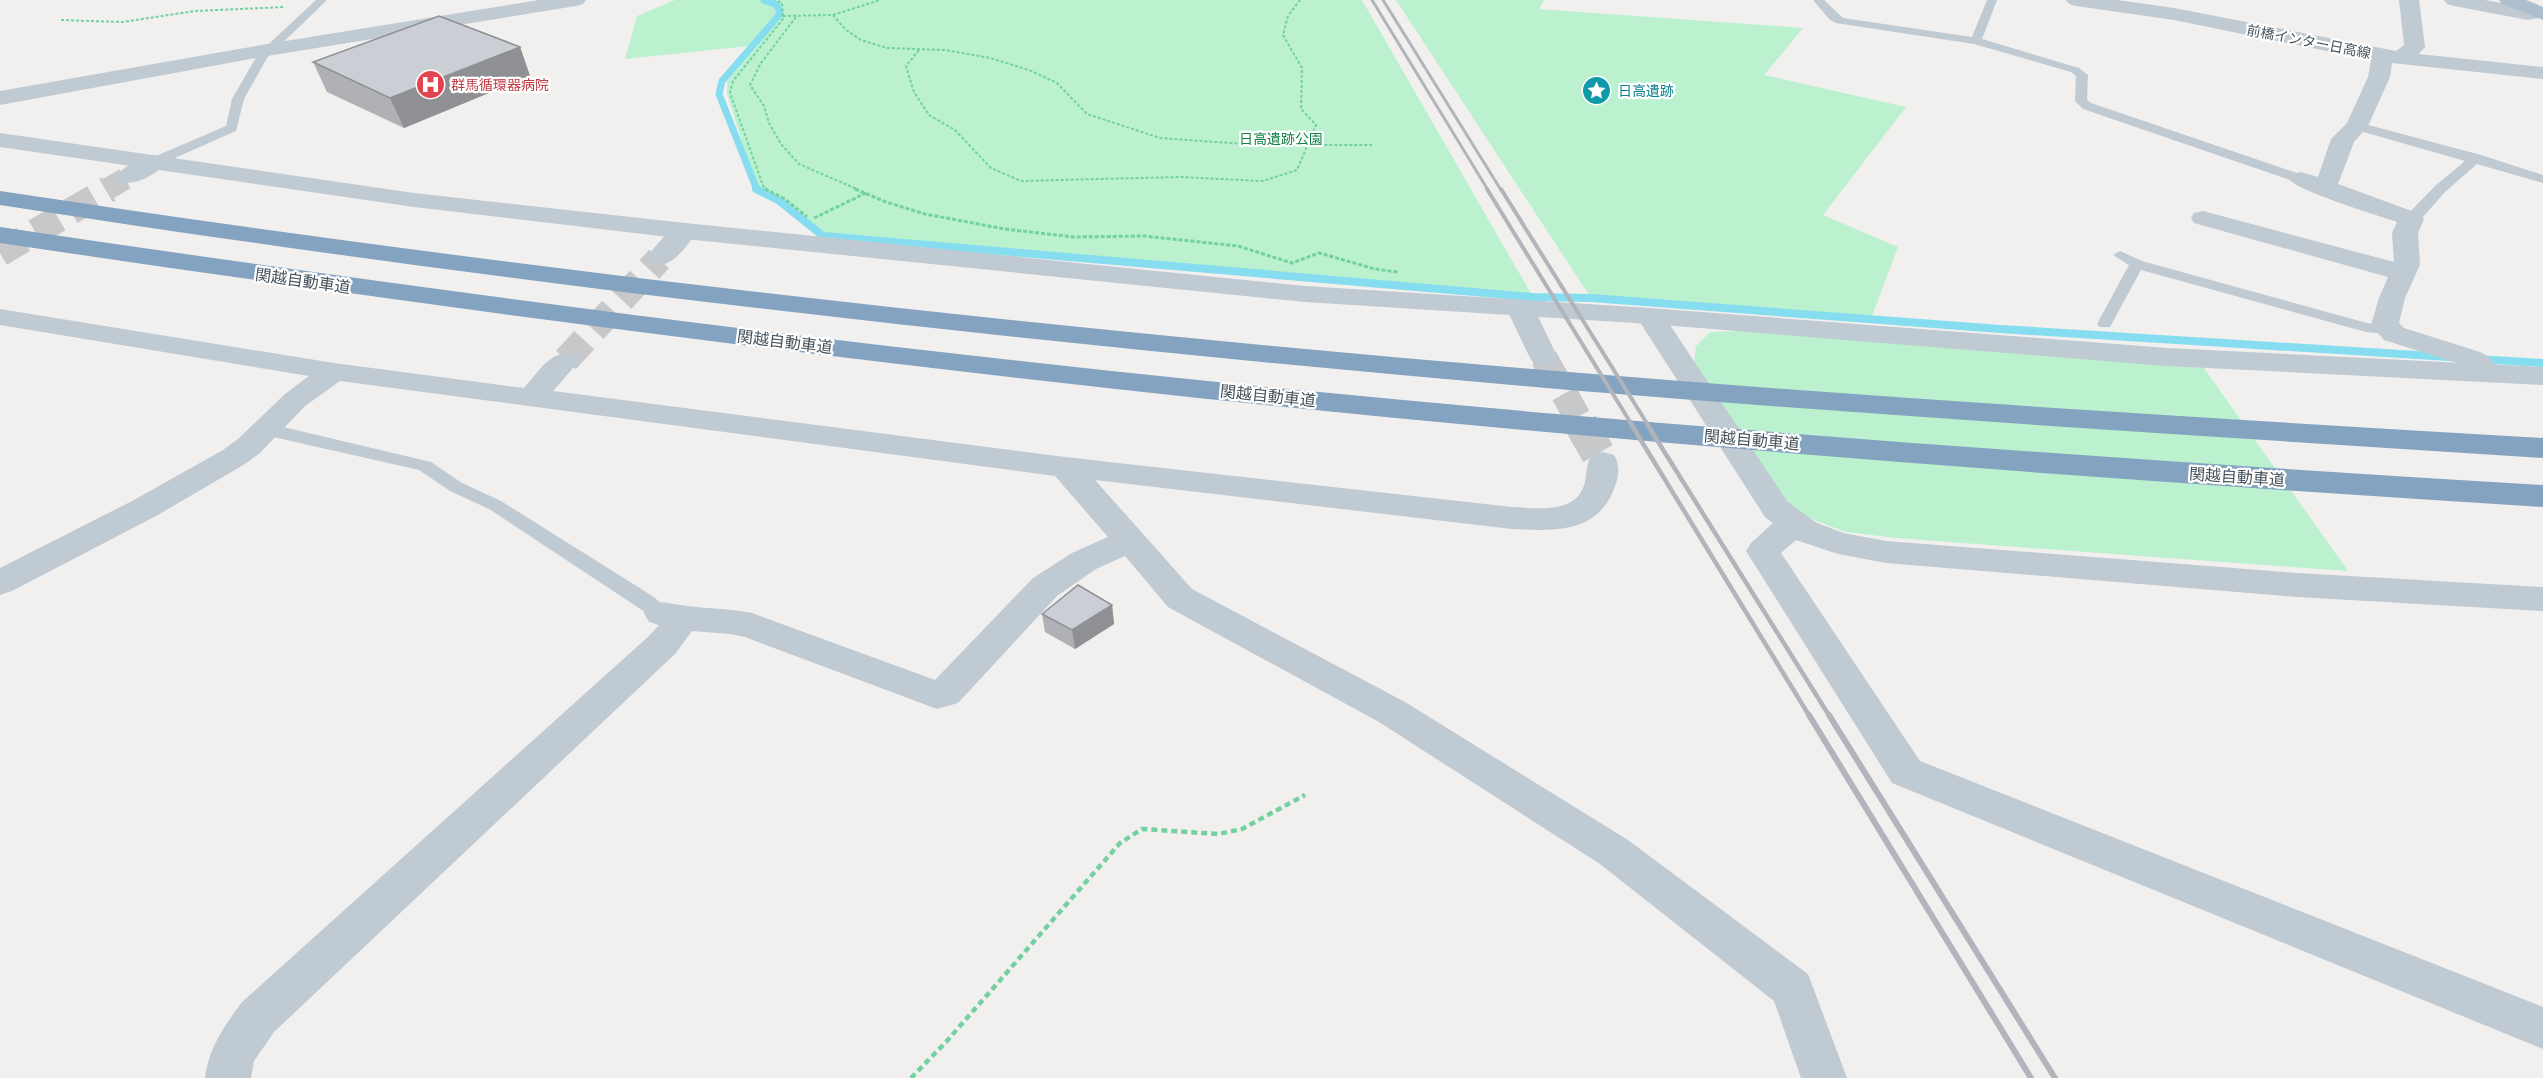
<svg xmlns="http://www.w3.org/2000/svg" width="2543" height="1078" font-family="Lato,'Noto Sans JP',sans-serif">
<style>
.green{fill:#bbf1ce}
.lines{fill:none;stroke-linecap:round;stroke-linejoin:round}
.stream-far1{stroke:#86ddf0;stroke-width:7}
.stream{stroke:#86ddf0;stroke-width:8}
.minor-tunnel-far2{stroke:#c7c8ca;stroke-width:22;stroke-dasharray:22 11;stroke-linecap:butt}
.minor-tunnel-far1{stroke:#c7c8ca;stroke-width:27;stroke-dasharray:27 14;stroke-linecap:butt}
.minor-tunnel{stroke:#c7c8ca;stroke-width:34;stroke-dasharray:34 16;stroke-linecap:butt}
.path-far2{stroke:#72d19f;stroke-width:2;stroke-dasharray:3 2;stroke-linecap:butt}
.path-far1{stroke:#72d19f;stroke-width:3;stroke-dasharray:4 2;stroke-linecap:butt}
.path{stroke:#72d19f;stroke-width:4.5;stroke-dasharray:6 4;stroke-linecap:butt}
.service{fill:#bfcad2;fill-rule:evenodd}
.minor{fill:#bfcad2;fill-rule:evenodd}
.tertiary{fill:#bfcad2;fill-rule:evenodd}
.primary{fill:#adbfcf;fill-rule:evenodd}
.motorway{fill:#84a3c0;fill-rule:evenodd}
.rail-far3{stroke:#b1b4ba;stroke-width:3}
.rail-far2{stroke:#b1b4ba;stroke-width:4}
.rail-far1{stroke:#b1b4ba;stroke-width:4.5}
.rail{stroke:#b1b4ba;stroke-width:6}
.wall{fill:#afb1b6}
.shaded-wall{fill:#8e9094}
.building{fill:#cbced4;stroke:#8e9094;stroke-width:1.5}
.labels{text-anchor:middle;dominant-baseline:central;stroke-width:4.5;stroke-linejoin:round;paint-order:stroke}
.far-street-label{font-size:14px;fill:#46535d;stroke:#fff}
.far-health-label{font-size:14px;fill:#be3a42;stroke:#fff;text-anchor:start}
.far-culture-label{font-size:14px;fill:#0d838f;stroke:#fff;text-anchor:start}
.far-park-label{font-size:14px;fill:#138247;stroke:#fff}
.street-label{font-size:16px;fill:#46535d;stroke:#fff}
</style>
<rect width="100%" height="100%" fill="#f2efef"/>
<path class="green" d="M 675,0 L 1362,0 L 1533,297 L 823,236 L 778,200 L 757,190 L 727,93 L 727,81 L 781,17 L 774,17 L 749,46 L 625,59 L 637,16 Z
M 1396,0 L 1544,0 L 1539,9 L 1803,28 L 1764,75 L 1906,107 L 1823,215 L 1898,247 L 1871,319 L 1591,298 Z
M 1739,331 L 2204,368 L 2348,571 L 1895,538 L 1846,532 L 1803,516 L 1776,490 L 1694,362 L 1696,346 L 1710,332 Z"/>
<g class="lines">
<path class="stream-far1" d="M 757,190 L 719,94 L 722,81 L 780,14 L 777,5 L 764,0"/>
<path class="stream" d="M 756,189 L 778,200 L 823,236 L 1533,297 L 1591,298 L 2000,329 L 2449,357
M 2477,359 L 2543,363"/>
<path class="minor-tunnel-far2" d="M 106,190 L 128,177"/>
<path class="minor-tunnel-far1" d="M 0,253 L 109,189
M 1544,358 L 1582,425
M 566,360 L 659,259"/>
<path class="minor-tunnel" d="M 1581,424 L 1603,462"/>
<path class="path-far2" d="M 833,15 L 846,30 L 861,40 L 887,48 L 945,50 L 990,58 L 1029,70 L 1057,83 L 1087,114 L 1160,138 L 1258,145 L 1372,145
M 783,16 L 833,15 L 880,0
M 796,17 L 761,63 L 750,85 L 764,106 L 769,123 L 781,144 L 799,164 L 859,190
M 61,20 L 123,22 L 195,11 L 284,7
M 919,50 L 906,66 L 914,92 L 929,115 L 955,130 L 991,168 L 1021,181 L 1179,177 L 1263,181 L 1297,170 L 1316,125 L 1301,109 L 1302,68 L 1283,35 L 1288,16 L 1300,0
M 768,190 L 764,188 L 730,93 L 733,81 L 783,19 L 782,3 L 775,0"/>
<path class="path-far1" d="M 765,189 L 785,199 L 807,217
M 855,189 L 886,202 L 925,214 L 1005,229 L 1073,237 L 1144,236 L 1238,246 L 1292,263 L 1319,253 L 1375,269 L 1398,272
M 814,218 L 866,193"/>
<path class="path" d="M 911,1078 L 946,1042 L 1120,843 L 1142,829 L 1218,834 L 1242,829 L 1305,795"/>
<path class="service" d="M 316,0 L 327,0 L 267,58 L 244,99 L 236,131 L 159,165 L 149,165 L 148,162 L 149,159 L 226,126 L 232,99 L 258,54 Z
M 1813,0 L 1824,0 L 1843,18 L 1972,37 L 1987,0 L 1997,0 L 1982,39 L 2079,68 L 2088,75 L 2087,100 L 2091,103 L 2306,176 L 2308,179 L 2306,182 L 2296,182 L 2083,109 L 2075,101 L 2076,76 L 2071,72 L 1974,44 L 1836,23 L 1829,19 Z
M 2357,122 L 2481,155 L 2543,175 L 2543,183 L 2477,164 L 2445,192 L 2423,217 L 2416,222 L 2406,222 L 2404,219 L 2406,216 L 2435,186 L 2465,161 L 2353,129 L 2351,126 L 2353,123 Z
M 2120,251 L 2142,261 L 2367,323 L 2392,326 L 2395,329 L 2387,334 L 2366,332 L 2141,270 L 2110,327 L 2100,327 L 2097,324 L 2129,265 L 2113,255 Z
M 266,425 L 279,426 L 431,462 L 462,483 L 501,501 L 654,597 L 671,613 L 668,618 L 661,620 L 654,618 L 489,509 L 450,491 L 419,470 L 260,434 L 258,430 L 260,426 Z"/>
<path class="minor" d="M 539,0 L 586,0 L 583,4 L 576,6 L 267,56 L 0,105 L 0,91 L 267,44 Z
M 2066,0 L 2117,0 L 2174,8 L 2396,51 L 2404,45 L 2399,0 L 2419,0 L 2425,47 L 2419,54 L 2543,67 L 2543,79 L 2392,63 L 2390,77 L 2368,126 L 2354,142 L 2338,184 L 2420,214 L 2424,219 L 2418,233 L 2420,265 L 2405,298 L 2399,323 L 2404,328 L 2480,352 L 2489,357 L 2501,372 L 2497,378 C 2476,383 2476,373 2460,364 L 2384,340 L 2371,325 L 2379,298 L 2388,277 L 2194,223 L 2191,218 L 2194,213 L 2203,211 L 2394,262 L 2392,233 L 2397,222 C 2377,215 2297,191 2289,179 L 2293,174 L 2301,172 L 2318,177 L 2331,139 L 2347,123 L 2368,77 L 2371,60 L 2174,20 L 2076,6 L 2069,4 Z
M 2444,0 L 2485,0 L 2528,8 L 2543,7 L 2543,17 L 2528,20 L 2454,6 L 2447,4 Z
M 154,155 L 162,157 L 166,162 C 157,175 135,186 120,182 L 116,177 C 123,166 141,158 154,155 Z
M 685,223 L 694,226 L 698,231 C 686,247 671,270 650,265 L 646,259 C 655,246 670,227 685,223 Z
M 1520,300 L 1530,302 L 1534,308 L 1558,358 L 1554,364 L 1544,367 L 1534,364 L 1530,358 L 1506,308 L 1510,302 Z
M 1650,308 L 1660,310 L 1787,501 L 1815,522 L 1843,533 L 1886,541 L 2297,573 L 2543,587 L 2543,611 L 2297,597 L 1886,563 L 1838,554 L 1796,540 L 1781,553 L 1920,761 L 2543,1007 L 2543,1049 L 1892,783 L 1746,551 L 1751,543 L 1773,523 L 1765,517 L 1636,316 L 1640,310 Z
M 0,309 L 334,363 L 524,388 C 539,371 552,348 576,354 L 580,360 L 553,391 L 1065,457 L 1512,507 C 1538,508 1577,515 1585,482 C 1587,472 1586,464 1592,455 L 1603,452 L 1614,455 C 1620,464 1619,476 1615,486 C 1599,534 1554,531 1512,529 L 1095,480 L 1192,589 L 1405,702 L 1628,840 L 1808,974 L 1847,1078 L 1801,1078 L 1774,1001 L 1600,864 L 1379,722 L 1168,607 L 1125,556 L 1096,569 L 1057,596 L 958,703 L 937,709 L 745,637 L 730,634 L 692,631 L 675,654 L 274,1032 L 254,1061 L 251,1078 L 205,1078 C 208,1049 225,1025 242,1002 L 649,636 L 659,625 L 649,622 L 644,613 L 649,604 C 662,600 668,604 681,605 C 705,609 728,608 752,613 L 935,680 L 1033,578 L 1072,553 L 1108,537 L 1055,476 L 340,381 L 305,406 L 260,453 L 245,464 L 156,516 L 12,591 L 0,595 L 0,568 L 134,500 L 223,450 L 238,439 L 285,394 L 309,376 L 0,325 Z"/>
<path class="tertiary" d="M 0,133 L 414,193 L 685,223 L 1305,286 L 1650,308 L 2167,348 L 2543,367 L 2543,385 L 2167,366 L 1650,324 L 1305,302 L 685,239 L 414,207 L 0,147 Z"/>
<path class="primary" d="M 2499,0 L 2526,0 L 2543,7 L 2543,20 L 2502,4 Z"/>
<path class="motorway" d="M 0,191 C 520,270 1045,329 1569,372 C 1893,399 2218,419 2543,438 L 2543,458 C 2218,437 1893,417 1569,390 C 1045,345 520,286 0,205 Z
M 0,227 C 398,286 797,339 1198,380 C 1646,426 2094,458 2543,485 L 2543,507 C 2094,479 1645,445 1198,398 C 797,355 398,302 0,243 Z"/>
<path class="rail-far3" d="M 1372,0 L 1488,190
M 1383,0 L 1501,190"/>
<path class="rail-far2" d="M 1487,189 L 1632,425
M 1501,189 L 1648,425"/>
<path class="rail-far1" d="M 1631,424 L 1810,717
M 1647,424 L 1830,717"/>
<path class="rail" d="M 1809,715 L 2031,1078
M 1829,715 L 2055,1078"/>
</g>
<path class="wall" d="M 520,47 L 530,76 L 404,128 L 327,92 L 313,62 Z
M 1112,605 L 1114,624 L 1075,649 L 1045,632 L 1042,614 Z"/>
<path class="shaded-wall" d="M 520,47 L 530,76 L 404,128 L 390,98 Z
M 1112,605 L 1114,624 L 1075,649 L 1072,630 Z"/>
<path class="building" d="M 439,16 L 520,47 L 390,98 L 313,62 Z
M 1078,585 L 1112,605 L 1072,630 L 1042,614 Z"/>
<defs>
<symbol id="hospital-disc" viewBox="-11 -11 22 22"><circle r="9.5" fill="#e0444e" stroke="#fff"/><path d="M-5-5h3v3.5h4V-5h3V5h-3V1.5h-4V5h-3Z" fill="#fff"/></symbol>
<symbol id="sight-disc" viewBox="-11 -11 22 22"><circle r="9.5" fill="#0f9aa8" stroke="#fff"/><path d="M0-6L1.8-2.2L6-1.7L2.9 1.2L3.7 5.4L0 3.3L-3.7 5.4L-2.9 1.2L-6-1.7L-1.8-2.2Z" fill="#fff"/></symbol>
</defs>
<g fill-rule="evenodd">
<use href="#hospital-disc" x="414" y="68" width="33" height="33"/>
<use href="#sight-disc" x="1580" y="74" width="33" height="33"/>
</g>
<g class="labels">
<g class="far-street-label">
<text transform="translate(2309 41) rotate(11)">前橋インター日高線</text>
</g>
<g class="far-health-label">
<text x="451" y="84">群馬循環器病院</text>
</g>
<g class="far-culture-label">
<text x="1618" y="90">日高遺跡</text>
</g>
<g class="far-park-label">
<text x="1281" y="138">日高遺跡公園</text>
</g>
<g class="street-label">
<text transform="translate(303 280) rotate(8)">関越自動車道</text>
<text transform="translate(785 341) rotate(7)">関越自動車道</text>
<text transform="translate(1268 395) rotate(6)">関越自動車道</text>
<text transform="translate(1752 439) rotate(5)">関越自動車道</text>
<text transform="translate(2237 476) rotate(4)">関越自動車道</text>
</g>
</g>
</svg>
